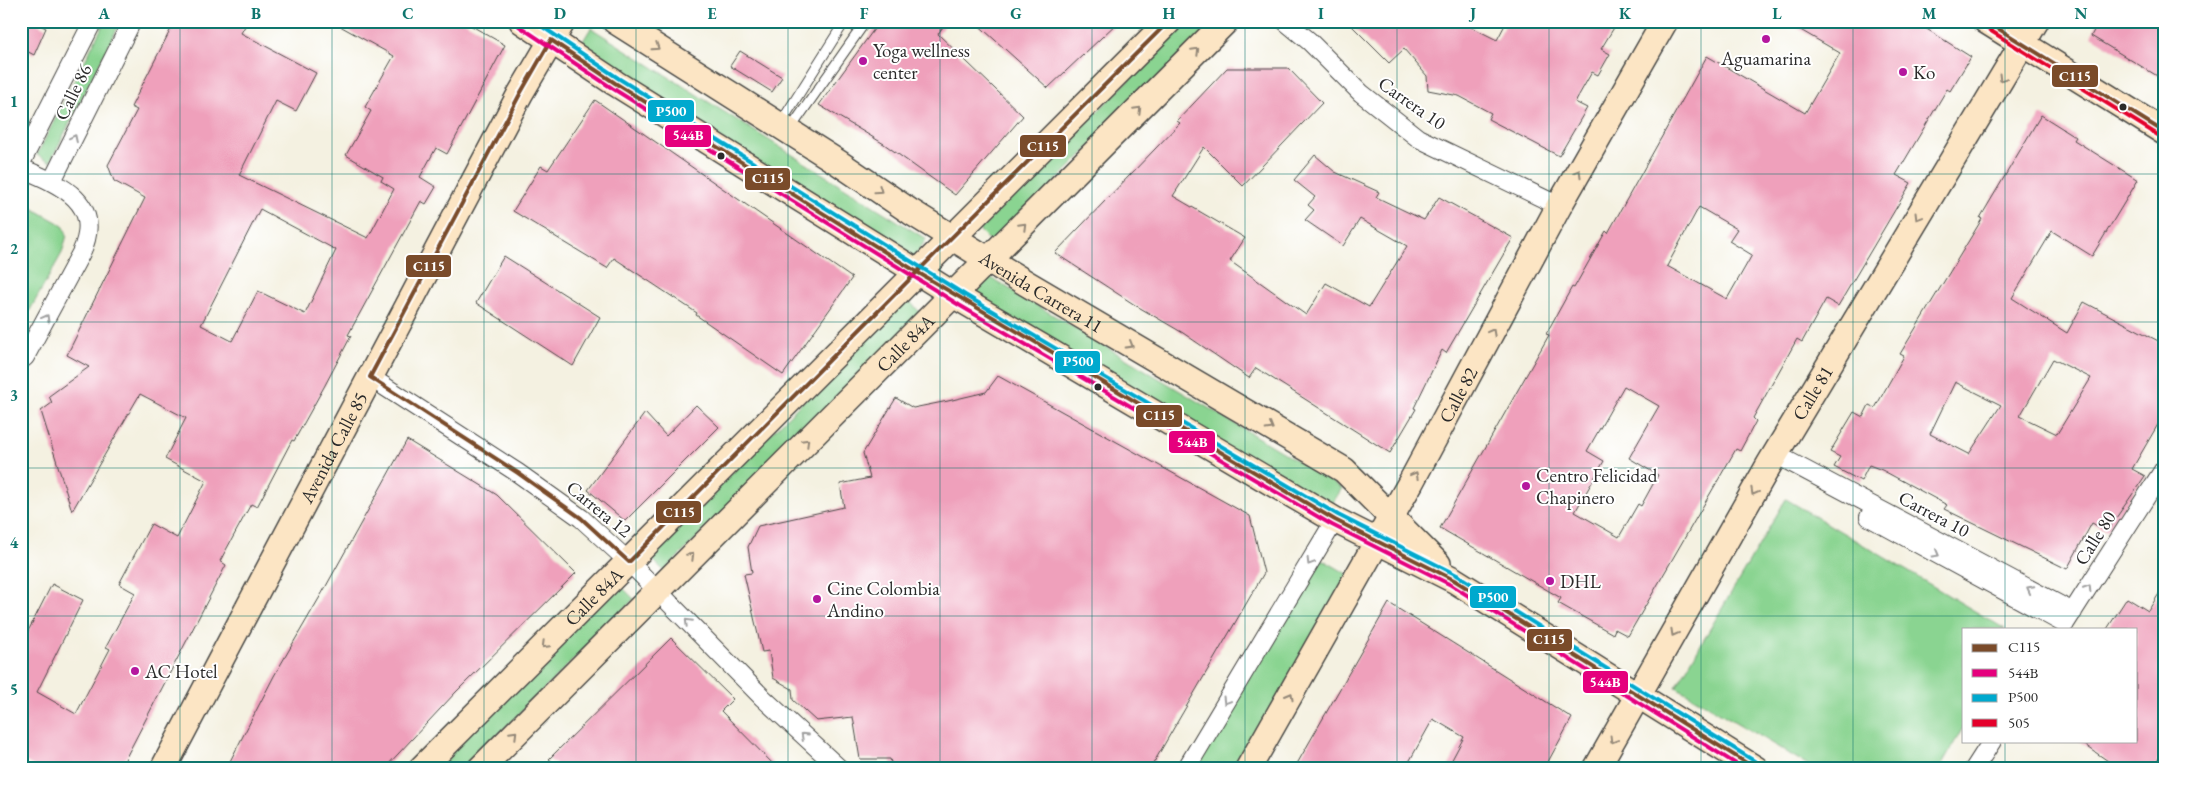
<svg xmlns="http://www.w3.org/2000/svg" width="2185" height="790" font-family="'EB Garamond',serif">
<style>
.green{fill:#8ad491;stroke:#5a805e}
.building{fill:#efa0bb;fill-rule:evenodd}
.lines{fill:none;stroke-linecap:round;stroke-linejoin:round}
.lane-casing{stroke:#494946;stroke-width:11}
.street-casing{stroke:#494946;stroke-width:20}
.secondary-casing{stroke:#494946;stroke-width:28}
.lane{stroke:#fff;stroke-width:9}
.street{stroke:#fff;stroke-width:18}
.secondary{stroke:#fce5c4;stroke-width:25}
.bus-1-casing{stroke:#fff;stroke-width:8}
.bus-2-casing{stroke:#fff;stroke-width:8}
.bus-3-casing{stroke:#fff;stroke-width:8}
.bus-4-casing{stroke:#fff;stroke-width:8}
.bus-1{stroke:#7a4b2a;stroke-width:4}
.bus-2{stroke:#e5007d;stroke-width:4}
.bus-3{stroke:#00a9ce;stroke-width:4}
.bus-4{stroke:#e4002b;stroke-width:4}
.oneway{stroke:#948878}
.oneway2{stroke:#a0a0a0}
.grid{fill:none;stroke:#0f766e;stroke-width:1;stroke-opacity:0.55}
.poi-dot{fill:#b5179e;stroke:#fff;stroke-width:2}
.bus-dot{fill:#2b2b2b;stroke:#fff;stroke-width:2}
.labels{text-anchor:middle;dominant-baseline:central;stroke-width:4;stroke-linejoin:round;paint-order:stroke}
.poi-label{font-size:19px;fill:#2b2b2b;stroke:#fff;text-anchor:start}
.street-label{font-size:19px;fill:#2b2b2b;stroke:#fff}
.line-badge{stroke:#fff;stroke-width:2}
.badge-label{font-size:14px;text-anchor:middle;font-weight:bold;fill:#fff}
.neatline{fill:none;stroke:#0f766e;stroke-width:2}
.grid-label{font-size:16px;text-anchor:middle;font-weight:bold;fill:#0f766e}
</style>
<rect width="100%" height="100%" fill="#fff"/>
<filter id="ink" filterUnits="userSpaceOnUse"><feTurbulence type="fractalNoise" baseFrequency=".02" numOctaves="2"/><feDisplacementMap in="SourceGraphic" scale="10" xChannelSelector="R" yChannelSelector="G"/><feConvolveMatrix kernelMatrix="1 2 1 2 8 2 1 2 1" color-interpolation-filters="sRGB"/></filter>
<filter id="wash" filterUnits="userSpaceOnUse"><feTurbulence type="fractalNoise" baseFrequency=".0096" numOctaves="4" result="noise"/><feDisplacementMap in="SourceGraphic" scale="20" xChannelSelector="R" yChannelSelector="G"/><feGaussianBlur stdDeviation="1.12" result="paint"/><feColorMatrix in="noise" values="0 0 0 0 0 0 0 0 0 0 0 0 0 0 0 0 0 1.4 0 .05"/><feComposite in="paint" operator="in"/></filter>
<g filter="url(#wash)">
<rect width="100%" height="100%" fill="#f4f1e1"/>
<path class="green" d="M 105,21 L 121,21 L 50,162 L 37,155 Z
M 1188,21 L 1216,21 L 993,244 L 979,230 Z
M 591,28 L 926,239 L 913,260 L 578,49 Z
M 21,202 L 57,222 L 64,227 L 67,235 L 62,253 L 21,326 Z
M 988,276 L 1342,488 L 1329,509 L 969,294 Z
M 906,298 L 921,313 L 664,571 L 649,556 Z
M 1786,499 L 2005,629 L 1964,629 L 1964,726 L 1939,769 L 1815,769 L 1676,687 Z
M 1318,557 L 1349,575 L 1238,769 L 1196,769 Z
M 618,583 L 634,599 L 464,769 L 432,769 Z"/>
<g id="blocks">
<path class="building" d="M 21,21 L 31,21 L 46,28 L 34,55 L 21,48 Z
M 175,21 L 248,21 L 241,33 L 316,73 L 296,111 L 276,101 L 239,175 L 368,238 L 394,189 L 381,181 L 383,177 L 346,155 L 371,111 L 365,107 L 394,56 L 331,21 L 463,21 L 505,45 L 447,154 L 436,148 L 420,177 L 436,187 L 426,204 L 421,201 L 348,335 L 351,336 L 324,387 L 294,441 L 292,440 L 257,507 L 251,504 L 220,561 L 226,565 L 120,769 L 39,769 L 21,759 L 21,645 L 52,584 L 83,600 L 37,692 L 76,714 L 110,649 L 106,647 L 135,593 L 119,584 L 151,524 L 177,538 L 206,481 L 165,459 L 186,418 L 140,394 L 72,511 L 41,411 L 52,403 L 49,396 L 89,367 L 67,355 L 145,198 L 114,181 L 108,165 L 137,110 L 131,107 ZM 260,209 L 336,250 L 305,314 L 258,291 L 232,341 L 201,325 Z
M 880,21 L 947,21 L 938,34 L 1023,116 L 955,195 L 884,144 L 819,105 Z
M 974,21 L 1119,21 L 1048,88 Z
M 1347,21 L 1464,21 L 1469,26 L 1497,40 L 1507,21 L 1618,21 L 1601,49 L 1610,54 L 1598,75 L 1592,72 L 1575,102 L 1587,108 L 1559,156 L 1488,119 L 1491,113 L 1459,96 L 1428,90 L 1427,76 L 1404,49 L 1389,63 Z
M 1785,21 L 1914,21 L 1971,57 L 1950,91 L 1947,89 L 1896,175 L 1911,183 L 1838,306 L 1826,299 L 1802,342 L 1797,339 L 1753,418 L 1756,421 L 1740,451 L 1736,449 L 1628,636 L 1615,629 L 1613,634 L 1558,603 L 1561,598 L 1440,528 L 1549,335 L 1546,334 L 1572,287 L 1574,288 L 1606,231 L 1608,233 L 1707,56 L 1805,113 L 1840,53 ZM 1699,207 L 1737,229 L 1729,241 L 1752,255 L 1727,299 L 1667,266 ZM 1624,386 L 1659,406 L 1629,458 L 1658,475 L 1641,506 L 1638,504 L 1619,537 L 1575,512 L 1604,461 L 1587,451 Z
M 2099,21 L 2164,21 L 2164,80 L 2091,36 Z
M 740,51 L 782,77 L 772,92 L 730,66 Z
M 1227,68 L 1288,68 L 1322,103 L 1243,186 L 1204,147 L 1173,196 L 1245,238 L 1230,261 L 1306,315 L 1326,283 L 1369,307 L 1407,246 L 1360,219 L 1343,246 L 1305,220 L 1314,210 L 1308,205 L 1315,197 L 1294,180 L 1315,155 L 1335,172 L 1379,192 L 1376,197 L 1424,220 L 1439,197 L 1513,238 L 1446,353 L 1442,350 L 1414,408 L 1416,409 L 1390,453 L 1256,368 L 1249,378 L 1183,333 L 1135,305 L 1055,253 L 1180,123 L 1177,121 Z
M 595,100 L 852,278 L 783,375 L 696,315 L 697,313 L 614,258 L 607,268 L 513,211 L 541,166 L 548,170 Z
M 2041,115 L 2076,137 L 2074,140 L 2138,180 L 2092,256 L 2052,231 L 2012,298 L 2067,333 L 2084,302 L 2164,344 L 2164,414 L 2132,469 L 2145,476 L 2107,531 L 2092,523 L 2067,569 L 1944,509 L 1947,505 L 1882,470 L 1869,465 L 1861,481 L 1834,467 L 1840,457 L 1830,452 L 1854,412 L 1863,417 L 1869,405 L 1875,408 L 1904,356 L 1900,354 L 1982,219 L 1980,218 ZM 2053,359 L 2091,378 L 2057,434 L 2020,416 ZM 1955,382 L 2001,405 L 1969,454 L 1930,434 Z
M 504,256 L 600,317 L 573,366 L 476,303 Z
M 998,376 L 1250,516 L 1264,573 L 1150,769 L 893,769 L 890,759 L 860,759 L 853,717 L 816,721 L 793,700 L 792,689 L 773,678 L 769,651 L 762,652 L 744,574 L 752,573 L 748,547 L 758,526 L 844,507 L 840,484 L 870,478 L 863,453 L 896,398 L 913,408 L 948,401 L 986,392 Z
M 696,405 L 719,427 L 625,521 L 588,490 L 645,413 L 666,436 Z
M 407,440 L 497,495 L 576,573 L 456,692 L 384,769 L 226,769 L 274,676 L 325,588 Z
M 2164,586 L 2164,750 L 2152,769 L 2107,769 L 2111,763 L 2079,741 L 2136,741 L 2136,629 L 2107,629 L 2127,598 L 2148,611 Z
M 1389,603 L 1572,718 L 1544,769 L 1447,769 L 1464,737 L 1433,719 L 1405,769 L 1294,769 Z
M 671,638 L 733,699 L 721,711 L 778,769 L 561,769 L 549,759 Z"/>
</g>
</g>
<g filter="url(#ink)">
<use href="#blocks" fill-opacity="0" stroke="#494946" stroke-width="1"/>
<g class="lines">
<defs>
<path id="lane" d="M 780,124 L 845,21
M 792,131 L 793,125 L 866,21"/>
<path id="street" d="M 1285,21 L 1309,41 L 1361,93 L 1418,138 L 1559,206
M 21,163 L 93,21
M 21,168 C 59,184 105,202 81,253 L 25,357 L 21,360
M 52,181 L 132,21
M 370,377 L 518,473 L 581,518 L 629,562 L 763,698 L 840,769
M 1775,454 L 2073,612
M 1869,517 L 2065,624
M 2066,622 L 2164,469
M 1186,769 L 1335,520
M 1974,769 L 1992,741"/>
<g id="secondary">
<path d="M 522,21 L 615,83 L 962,300 L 1335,520 L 1454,580 L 1756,769"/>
<path id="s1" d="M 615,21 L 839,163 L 911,212 L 1026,283 L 1344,470 L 1438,564"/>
<path d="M 1986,21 L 2164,132"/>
<path id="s2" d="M 163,769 L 520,94 L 563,21"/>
<path id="s3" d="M 421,769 L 1169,21"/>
<path id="s4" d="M 480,769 L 1226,21"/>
<path id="s5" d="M 1248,769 L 1411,482 L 1559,206 L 1665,21"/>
<path id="s6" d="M 1596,769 L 1770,463 L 2036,21"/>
</g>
</defs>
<use href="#lane" class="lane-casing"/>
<use href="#street" class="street-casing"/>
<use href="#secondary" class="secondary-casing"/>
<use href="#lane" class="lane"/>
<use href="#street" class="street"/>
<use href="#secondary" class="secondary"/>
<defs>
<path id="bus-1" d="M 1986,21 L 2164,132
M 551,40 L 615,83 L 917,272 L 629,562 L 581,518 L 518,473 L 370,377 L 520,94 Z
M 917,272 L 1335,520 L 1454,580 L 1756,769
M 917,272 L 1169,21"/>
<path id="bus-2" d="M 519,26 L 612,88 L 959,305 L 1332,525 L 1451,585 L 1744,769"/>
<path id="bus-3" d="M 534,21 L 618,78 L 965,295 L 1338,515 L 1457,575 L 1759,764"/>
<path id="bus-4" d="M 1983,26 L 2161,137"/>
</defs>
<use href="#bus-1" class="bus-1-casing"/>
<use href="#bus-2" class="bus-2-casing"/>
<use href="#bus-3" class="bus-3-casing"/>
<use href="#bus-4" class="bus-4-casing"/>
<use href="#bus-1" class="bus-1"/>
<use href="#bus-2" class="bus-2"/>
<use href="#bus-3" class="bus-3"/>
<use href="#bus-4" class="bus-4"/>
</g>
<defs><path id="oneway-chevron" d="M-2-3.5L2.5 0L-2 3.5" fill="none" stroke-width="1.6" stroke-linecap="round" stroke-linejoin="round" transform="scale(1.25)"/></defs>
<g class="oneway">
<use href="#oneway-chevron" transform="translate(656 47) rotate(33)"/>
<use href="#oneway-chevron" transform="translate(1196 51) rotate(-45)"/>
<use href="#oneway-chevron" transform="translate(2002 78) rotate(121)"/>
<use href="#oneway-chevron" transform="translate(1138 110) rotate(-45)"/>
<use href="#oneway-chevron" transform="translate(1578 173) rotate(-60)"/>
<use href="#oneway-chevron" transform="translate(879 190) rotate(35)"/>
<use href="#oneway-chevron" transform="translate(1918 217) rotate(121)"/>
<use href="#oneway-chevron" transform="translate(1023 226) rotate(-45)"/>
<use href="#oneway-chevron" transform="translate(1492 332) rotate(-62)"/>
<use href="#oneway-chevron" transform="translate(1130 345) rotate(30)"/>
<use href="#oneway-chevron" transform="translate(1270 427) rotate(30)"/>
<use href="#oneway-chevron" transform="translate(806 442) rotate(-45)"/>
<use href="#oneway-chevron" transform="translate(1415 475) rotate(-62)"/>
<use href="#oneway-chevron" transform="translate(1754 492) rotate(119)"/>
<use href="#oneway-chevron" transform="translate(691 556) rotate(-45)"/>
<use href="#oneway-chevron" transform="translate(1674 633) rotate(119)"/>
<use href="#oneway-chevron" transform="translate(545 645) rotate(135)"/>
<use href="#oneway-chevron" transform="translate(1290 696) rotate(-60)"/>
<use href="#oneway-chevron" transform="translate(514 734) rotate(-45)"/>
<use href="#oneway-chevron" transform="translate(1613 740) rotate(121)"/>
</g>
<g class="oneway2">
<use href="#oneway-chevron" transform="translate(74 138) rotate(-64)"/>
<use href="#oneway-chevron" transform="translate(46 318) rotate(-61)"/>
<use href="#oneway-chevron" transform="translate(1936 554) rotate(29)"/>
<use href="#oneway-chevron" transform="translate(1310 562) rotate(121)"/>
<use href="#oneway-chevron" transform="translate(2088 588) rotate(-58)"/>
<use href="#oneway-chevron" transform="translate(2030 589) rotate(-152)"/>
<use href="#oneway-chevron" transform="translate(688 622) rotate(-135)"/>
<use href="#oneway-chevron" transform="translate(1226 701) rotate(121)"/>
<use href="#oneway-chevron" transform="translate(804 736) rotate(-137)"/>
</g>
</g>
<path class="grid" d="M 180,21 L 180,769M 332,21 L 332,769M 484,21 L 484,769M 636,21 L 636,769M 788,21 L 788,769M 940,21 L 940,769M 1092,21 L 1092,769M 1245,21 L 1245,769M 1397,21 L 1397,769M 1549,21 L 1549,769M 1701,21 L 1701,769M 1853,21 L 1853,769M 2005,21 L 2005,629M 21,174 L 2164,174M 21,322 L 2164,322M 21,468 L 2164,468M 21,616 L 2164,616M 2005,741 L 2005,769"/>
<g class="poi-dot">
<circle cx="1766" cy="39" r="5"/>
<circle cx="863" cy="61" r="5"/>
<circle cx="1903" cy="72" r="5"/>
<circle cx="1526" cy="486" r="5"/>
<circle cx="1550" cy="581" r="5"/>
<circle cx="817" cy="599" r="5"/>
<circle cx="135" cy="671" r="5"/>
</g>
<g class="bus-dot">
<circle cx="2123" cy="107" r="4.5"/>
<circle cx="721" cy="156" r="4.5"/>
<circle cx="1098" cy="387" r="4.5"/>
</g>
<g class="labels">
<g class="poi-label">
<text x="873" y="50">Yoga wellness<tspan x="873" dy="22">center</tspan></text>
<text x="1766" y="58" text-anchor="middle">Aguamarina</text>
<text x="1913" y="72">Ko</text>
<text x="1536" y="475">Centro Felicidad<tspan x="1536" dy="22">Chapinero</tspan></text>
<text x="1560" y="581">DHL</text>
<text x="827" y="588">Cine Colombia<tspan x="827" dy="22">Andino</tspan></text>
<text x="145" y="671">AC Hotel</text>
</g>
<g class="street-label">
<text transform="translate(73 92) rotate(-64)">Calle 86</text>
<text transform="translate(1412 103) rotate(35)">Carrera 10</text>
<text stroke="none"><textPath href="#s1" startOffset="505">Avenida Carrera 11</textPath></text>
<text stroke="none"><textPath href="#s4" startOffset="602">Calle 84A</textPath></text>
<text stroke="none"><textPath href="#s6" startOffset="434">Calle 81</textPath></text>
<text stroke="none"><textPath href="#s5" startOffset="429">Calle 82</textPath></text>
<text stroke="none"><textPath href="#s2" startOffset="364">Avenida Calle 85</textPath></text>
<text transform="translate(599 509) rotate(39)">Carrera 12</text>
<text transform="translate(1934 514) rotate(28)">Carrera 10</text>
<text transform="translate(2095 538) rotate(-58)">Calle 80</text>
<text stroke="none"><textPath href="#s3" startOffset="244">Calle 84A</textPath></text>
</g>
</g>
<g class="line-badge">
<rect x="2051" y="64" width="48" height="24" rx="5" fill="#7a4b2a"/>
<rect x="647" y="99" width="48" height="24" rx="5" fill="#00a9ce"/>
<rect x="664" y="124" width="48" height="24" rx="5" fill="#e5007d"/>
<rect x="1019" y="134" width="48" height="24" rx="5" fill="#7a4b2a"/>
<rect x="744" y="167" width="47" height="24" rx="5" fill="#7a4b2a"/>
<rect x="405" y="254" width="47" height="24" rx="5" fill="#7a4b2a"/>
<rect x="1054" y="350" width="47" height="24" rx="5" fill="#00a9ce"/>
<rect x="1135" y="404" width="48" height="24" rx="5" fill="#7a4b2a"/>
<rect x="1168" y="430" width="48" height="24" rx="5" fill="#e5007d"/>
<rect x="655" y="500" width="47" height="24" rx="5" fill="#7a4b2a"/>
<rect x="1469" y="585" width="48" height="24" rx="5" fill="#00a9ce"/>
<rect x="1526" y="628" width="47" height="24" rx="5" fill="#7a4b2a"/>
<rect x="1582" y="670" width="47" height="24" rx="5" fill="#e5007d"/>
</g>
<g class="badge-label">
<text x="2075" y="81">C115</text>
<text x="671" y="116">P500</text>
<text x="688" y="140">544B</text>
<text x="1043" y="151">C115</text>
<text x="768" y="183">C115</text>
<text x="429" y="271">C115</text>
<text x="1078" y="366">P500</text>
<text x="1159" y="420">C115</text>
<text x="1192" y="447">544B</text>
<text x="679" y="517">C115</text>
<text x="1493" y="602">P500</text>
<text x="1549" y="644">C115</text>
<text x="1605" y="687">544B</text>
</g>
<rect width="2185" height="790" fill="none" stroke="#fff" stroke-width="55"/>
<rect x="1962" y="628" width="175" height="115" fill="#ffffff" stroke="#aaaaaa"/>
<rect x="1972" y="644" width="25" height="8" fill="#7a4b2a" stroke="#aaaaaa"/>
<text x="2008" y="652" font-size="15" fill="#2b2b2b">C115</text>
<rect x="1972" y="669" width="25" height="8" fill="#e5007d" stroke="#aaaaaa"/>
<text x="2008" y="678" font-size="15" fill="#2b2b2b">544B</text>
<rect x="1972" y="694" width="25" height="8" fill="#00a9ce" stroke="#aaaaaa"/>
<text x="2008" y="702" font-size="15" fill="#2b2b2b">P500</text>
<rect x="1972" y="719" width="25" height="8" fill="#e4002b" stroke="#aaaaaa"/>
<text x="2008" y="728" font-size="15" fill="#2b2b2b">505</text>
<rect x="28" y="28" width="2130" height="734" class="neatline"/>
<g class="grid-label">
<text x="104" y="19">A</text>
<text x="256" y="19">B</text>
<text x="408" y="19">C</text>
<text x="560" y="19">D</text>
<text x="712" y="19">E</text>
<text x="864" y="19">F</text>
<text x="1016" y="19">G</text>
<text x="1169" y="19">H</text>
<text x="1321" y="19">I</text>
<text x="1473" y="19">J</text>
<text x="1625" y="19">K</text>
<text x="1777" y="19">L</text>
<text x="1929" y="19">M</text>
<text x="2081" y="19">N</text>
<text x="14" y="107">1</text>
<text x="14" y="254">2</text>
<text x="14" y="401">3</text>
<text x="14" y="548">4</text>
<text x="14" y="695">5</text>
</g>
</svg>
